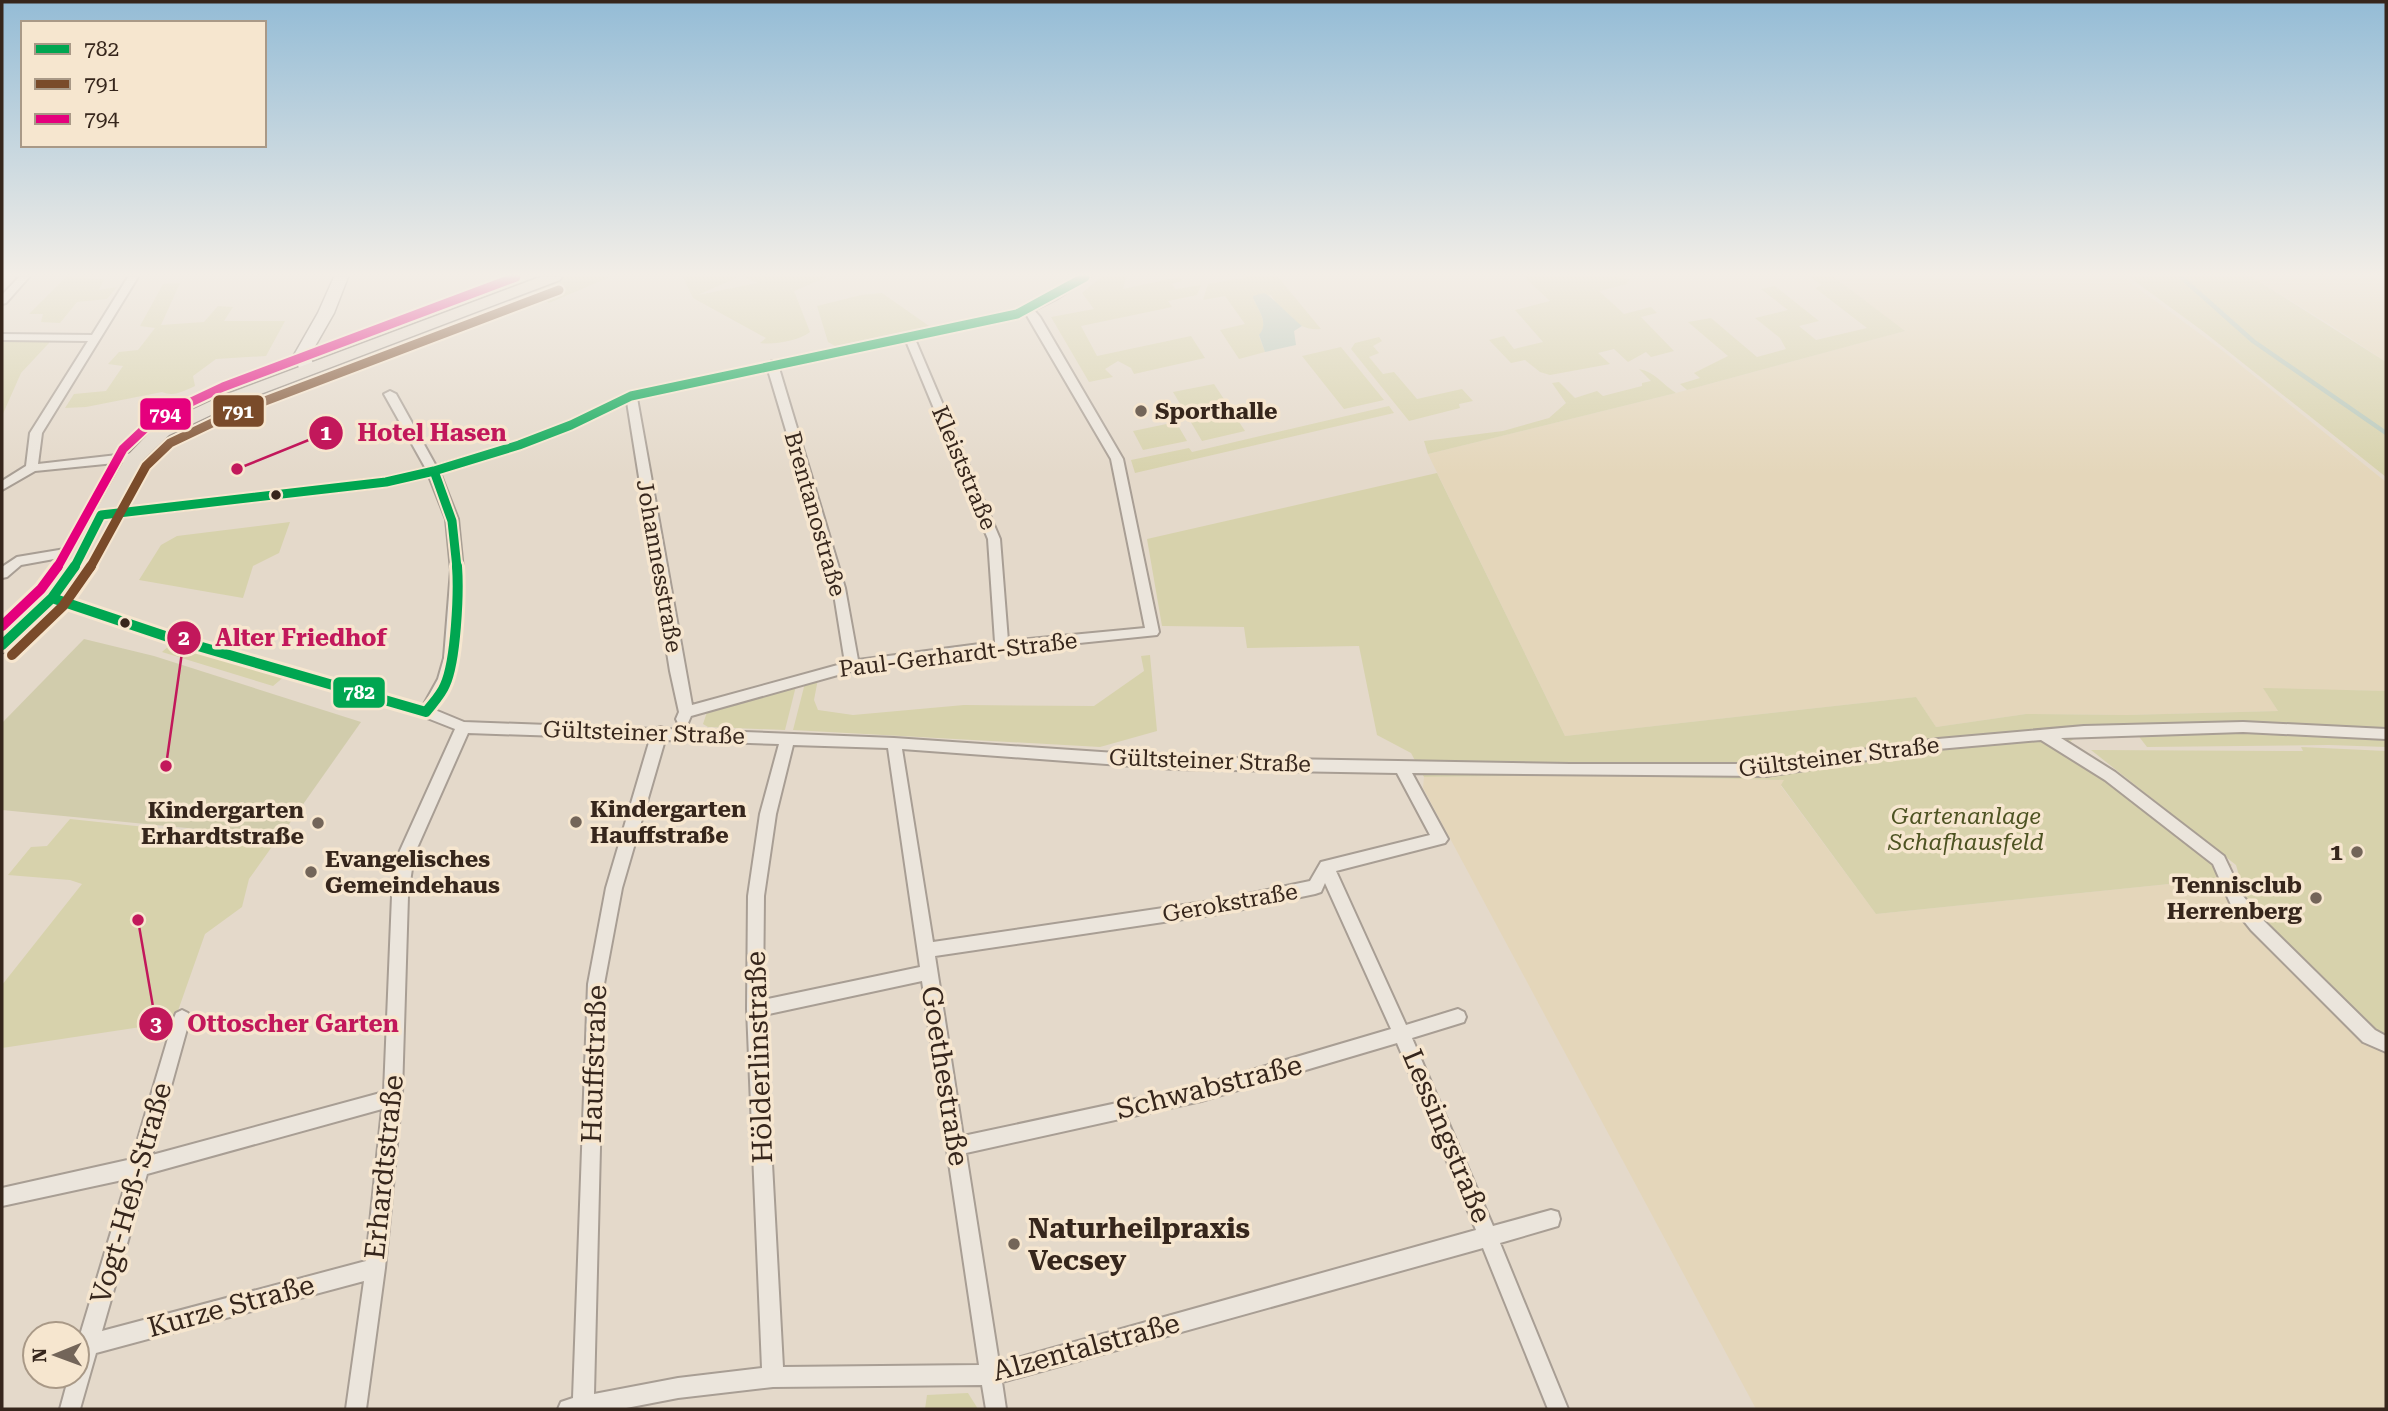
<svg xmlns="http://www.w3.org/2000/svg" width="2388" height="1411" font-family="'Roboto Serif',serif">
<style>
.farmland{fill:#e4d6ba}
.green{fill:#d7d2ac}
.cemetery{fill:#d1ccac}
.water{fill:#b6c8bb}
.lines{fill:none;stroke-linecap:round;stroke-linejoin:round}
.stream{stroke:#b6c8bb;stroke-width:4.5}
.minor-casing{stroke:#a89e94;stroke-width:4}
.secondary-casing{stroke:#988e84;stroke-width:3}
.primary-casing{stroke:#8e847a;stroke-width:3}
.minor{fill:#ebe5dc;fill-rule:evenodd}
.secondary{fill:#ebe5dc;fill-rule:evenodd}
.primary{fill:#e3dacd;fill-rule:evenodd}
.bus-1-far1-casing{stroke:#f6e6cf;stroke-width:13}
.bus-1-casing{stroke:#f6e6cf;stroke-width:16}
.bus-2-far1-casing{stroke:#f6e6cf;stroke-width:13}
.bus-2-casing{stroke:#f6e6cf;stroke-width:16}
.bus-3-far1-casing{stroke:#f6e6cf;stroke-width:13}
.bus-3-casing{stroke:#f6e6cf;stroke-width:16}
.bus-1-far1{stroke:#00a651;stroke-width:9}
.bus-1{stroke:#00a651;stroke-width:10}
.bus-2-far1{stroke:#7a4b2a;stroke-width:9}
.bus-2{stroke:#7a4b2a;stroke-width:10}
.bus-3-far1{stroke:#e5007d;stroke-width:9}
.bus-3{stroke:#e5007d;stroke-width:10}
.poi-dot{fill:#736559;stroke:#f6e6cf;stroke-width:2.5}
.bus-dot{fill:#36261c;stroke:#f6e6cf;stroke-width:2.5}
.labels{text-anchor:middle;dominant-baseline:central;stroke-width:7;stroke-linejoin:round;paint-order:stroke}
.poi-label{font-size:23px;font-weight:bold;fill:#36261c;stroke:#f6e6cf;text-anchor:start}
.street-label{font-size:23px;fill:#36261c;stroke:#f6e6cf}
.park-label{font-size:23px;font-style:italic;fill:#4d5322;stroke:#f6e6cf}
.near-street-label{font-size:28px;fill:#36261c;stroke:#f6e6cf}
.near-poi-label{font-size:28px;font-weight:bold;fill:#36261c;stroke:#f6e6cf;text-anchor:start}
.leader{fill:none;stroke:#c2185b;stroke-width:2.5}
.callout-dot{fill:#c2185b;stroke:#f6e6cf;stroke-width:2.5}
.mark-label{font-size:21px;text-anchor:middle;font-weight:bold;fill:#fff}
.callout-label{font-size:24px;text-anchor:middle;font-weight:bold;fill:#c2185b;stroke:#f6e6cf;stroke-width:7;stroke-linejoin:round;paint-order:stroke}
.line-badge{stroke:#f6e6cf;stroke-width:2.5}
.badge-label{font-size:19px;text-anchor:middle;font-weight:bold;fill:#fff}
</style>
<rect width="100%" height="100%" fill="#e4d9ca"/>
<path class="farmland" d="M 1834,277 L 2123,277 L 2223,351 L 2386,482 L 2386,691 L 2264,689 L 2278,711 L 2127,715 L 2026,714 L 1936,727 L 1916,697 L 1565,736 L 1428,454 L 1676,393 L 1904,331 Z
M 2252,277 L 2386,277 L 2386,362 L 2329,324 Z
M 1579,775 L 1785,780 L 1781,786 L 1876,914 L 2218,879 L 2260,938 L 2365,1039 L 2386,1050 L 2386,1409 L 1756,1409 L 1423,788 L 1424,777 Z"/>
<path class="green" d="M 66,277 L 104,279 L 99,290 L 117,287 L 107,299 L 77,302 L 60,323 L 41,322 L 43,314 L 29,314 Z
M 565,277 L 610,277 L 549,303 L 533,290 Z
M 683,277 L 738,277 L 698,295 L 757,283 L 744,277 L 827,277 L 794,291 L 810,332 C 798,341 774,345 760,343 L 766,338 L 693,298 Z
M 1101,277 L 1126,277 L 1123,289 L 1179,277 L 1182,281 L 1172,284 L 1176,289 L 1201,285 L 1197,295 L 1168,301 L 1172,307 L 1081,326 L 1097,356 L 1191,336 L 1205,358 L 1134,374 L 1131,368 L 1118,361 L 1105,369 L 1113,377 L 1089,382 L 1051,317 L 1094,309 L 1082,293 Z
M 1248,277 L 1278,277 L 1321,329 C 1299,332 1281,312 1271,295 L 1253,298 C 1259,311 1269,323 1259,336 L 1265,352 L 1239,359 L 1220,330 L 1245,324 L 1225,296 L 1203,300 L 1208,284 Z
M 1524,277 L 1617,277 L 1629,279 L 1627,284 L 1599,291 L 1624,314 L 1651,307 L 1657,313 L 1641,317 L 1674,351 L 1651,357 L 1646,352 L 1628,362 L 1614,349 L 1598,353 L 1610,364 L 1550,375 L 1540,372 L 1525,360 L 1511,363 L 1489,340 L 1504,336 L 1514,349 L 1543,342 L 1515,310 L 1550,301 Z
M 1810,277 L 1834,277 L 1905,331 L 1687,390 L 1680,384 L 1700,378 L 1694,373 L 1728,356 L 1688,322 L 1711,318 L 1757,357 L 1786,349 L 1780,338 L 1755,318 L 1788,310 L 1761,289 L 1775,286 L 1819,321 L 1799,326 L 1816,340 L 1867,328 L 1815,288 L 1822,285 Z
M 2129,277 L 2252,277 L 2386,362 L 2386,477 L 2204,332 Z
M 180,283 L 161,325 L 204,322 L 218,306 L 233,307 L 224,321 L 285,321 L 266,356 L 216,359 L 193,376 L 195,386 C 184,391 174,397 162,392 L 86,407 L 65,408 L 74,394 L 106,391 L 123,366 L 108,364 L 119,352 L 138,350 L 155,328 L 140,326 L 163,284 Z
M 882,293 L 929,326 L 835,346 L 828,342 L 817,306 L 861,295 Z
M 1379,337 L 1382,341 L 1373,346 L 1379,353 L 1369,357 L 1383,374 L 1394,372 L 1417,399 L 1462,389 L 1473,401 L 1459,404 L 1460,408 L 1409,421 L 1351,349 L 1355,343 Z
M 2,339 L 48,340 L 49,343 L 21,373 L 2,416 Z
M 1341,347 L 1384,400 L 1344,409 L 1302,356 Z
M 1639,369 C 1655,372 1662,384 1676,393 L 1428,454 L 1424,441 L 1503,431 L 1549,418 L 1566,403 L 1552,383 L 1559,382 L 1575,398 L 1597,391 L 1603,396 L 1642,386 L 1642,383 L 1651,381 Z
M 1214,384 L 1245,431 L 1202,441 L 1173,392 Z
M 1389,406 L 1394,413 L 1135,473 L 1131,460 L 1189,448 L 1192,452 Z
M 1176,422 L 1187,441 L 1143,450 L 1133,431 Z
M 1437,473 L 1565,736 L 1916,697 L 1936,727 L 2026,714 L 2127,715 L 2278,711 L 2263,688 L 2386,691 L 2386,747 L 2329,745 L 2147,747 L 2137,734 L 2078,735 L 2070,742 L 2232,865 L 2218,879 L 1876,914 L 1781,785 L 1784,780 L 1579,775 L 1424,777 L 1411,753 L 1377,735 L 1359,646 L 1247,648 L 1244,627 L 1162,626 L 1147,539 Z
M 290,522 L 279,553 L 253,566 L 243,598 L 139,580 L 161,545 L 177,536 Z
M 172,643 L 285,676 L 273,686 L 162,652 Z
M 1150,655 L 1157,731 L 1100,747 L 793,730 L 805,683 L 818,679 L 814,700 L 818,710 L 853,715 L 964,705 L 1094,706 L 1144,671 L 1141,656 Z
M 796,686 L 785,730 L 708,727 L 703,724 L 707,712 L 714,708 Z
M 2301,747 L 2386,751 L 2386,1039 L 2376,1034 L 2247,904 L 2236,865 L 2091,750 L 2303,751 Z
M 70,819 L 276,841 L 249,879 L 242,907 L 205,934 L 174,1022 L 2,1048 L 2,985 L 82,884 L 70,880 L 8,875 L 31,847 L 47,846 Z
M 968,1393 L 978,1409 L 925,1409 L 927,1395 Z"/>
<path class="cemetery" d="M 84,639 L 154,656 L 361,722 L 280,837 L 2,810 L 2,723 Z"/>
<path class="water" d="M 1264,293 C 1270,295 1293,319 1302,326 L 1294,331 L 1296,345 L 1265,352 L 1259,335 C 1269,323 1259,311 1253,298 L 1253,296 Z"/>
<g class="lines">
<path class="stream" d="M 2181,277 L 2253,341 L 2386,433"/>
<defs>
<path id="minor" d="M 19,277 L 29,277 L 6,303 L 2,304 L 2,295 Z
M 128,277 L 138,277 L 42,433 L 38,464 L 135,453 L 141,457 L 135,461 L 35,471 L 2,490 L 2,481 L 26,466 L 30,433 L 88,341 L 2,340 L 2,334 L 92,335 Z
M 1079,277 L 1090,277 L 1056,299 L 1034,310 L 1040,317 L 1123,459 L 1159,632 L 1157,635 L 1002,651 L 852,671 L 691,716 L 688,723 L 678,723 L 676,719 L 679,712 L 670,671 L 627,402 C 565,432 505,453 440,473 L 458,519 L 463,570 L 455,669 L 447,690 L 435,710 L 464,722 L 655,729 L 660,727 L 666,729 L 894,738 L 1175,757 L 1570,764 L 1766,764 L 1938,739 L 2084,726 L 2243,722 L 2386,729 L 2386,739 L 2243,732 L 2061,738 L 2115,772 L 2224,856 L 2243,896 L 2263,920 L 2375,1030 L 2386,1036 L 2386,1052 L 2363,1042 L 2251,930 L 2231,905 L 2213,864 L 2105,780 L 2041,740 L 1938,749 L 1766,776 L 1412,773 L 1448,839 L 1445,843 L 1336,871 L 1406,1025 L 1458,1009 L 1464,1012 L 1466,1017 L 1464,1022 L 1412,1038 L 1493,1226 L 1551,1210 L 1558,1212 L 1560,1219 L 1558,1226 L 1500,1243 L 1568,1409 L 1548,1409 L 1483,1248 L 1002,1382 L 1006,1409 L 986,1409 L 982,1385 L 773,1387 L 678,1398 L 621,1409 L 558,1409 L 561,1402 L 573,1398 L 588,984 L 606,888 L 650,739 L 468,733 L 414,855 L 408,896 L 402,1093 L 385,1268 L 366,1409 L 346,1409 L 364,1281 L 96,1353 L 80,1409 L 60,1409 L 69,1376 L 77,1376 L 77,1345 L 127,1179 L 2,1206 L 2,1188 L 132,1159 L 174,1018 L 176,1013 L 182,1010 L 188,1013 L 190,1018 L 152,1155 L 384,1092 L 392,896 L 398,855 L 455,729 L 422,716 L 169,642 L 47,601 L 46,598 L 52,594 L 57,595 L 178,635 L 423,706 L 438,679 L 444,658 L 451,570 L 446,519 L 429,476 L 386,486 L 101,519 L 95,515 L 97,512 L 386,478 L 426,469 L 384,394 L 390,391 L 396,394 L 436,466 L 515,443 L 567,423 L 627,394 L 767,364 L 772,361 L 776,362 L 1014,312 ZM 1026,314 L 1111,459 L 1145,628 L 1008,641 L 1000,539 L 915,339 ZM 906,341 L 988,539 L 995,642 L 858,660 L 845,588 L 779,368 ZM 768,370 L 833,588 L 845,663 L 692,705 L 637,398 ZM 665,740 L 779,744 L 760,814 L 748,896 L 747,1009 L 762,1368 L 678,1378 L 594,1394 L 604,984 L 622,888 ZM 793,745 L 888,748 L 920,967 L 763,1000 L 764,896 L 776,814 ZM 902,749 L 1175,769 L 1397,773 L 1430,835 L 1321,862 L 1310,881 L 1224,899 L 933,942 ZM 1325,883 L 1391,1029 L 1201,1085 L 963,1136 L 935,956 L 1224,913 L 1315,894 L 1321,892 ZM 922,981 L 979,1365 L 783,1367 L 764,1015 ZM 1397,1043 L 1476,1230 L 999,1363 L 966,1153 L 1201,1101 ZM 382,1109 L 366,1261 L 102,1331 L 147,1174 Z
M 83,546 L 87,547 L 89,550 L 87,553 L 21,565 L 7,577 L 2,578 L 2,567 L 17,557 Z"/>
<path id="secondary" d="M 334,277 L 348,277 L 334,313 L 310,355 L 315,370 L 313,373 L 301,373 L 294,355 L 318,313 Z"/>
<path id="primary" d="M 540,277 L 562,277 L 560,280 L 234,404 L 169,435 L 143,460 L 82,571 L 59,603 L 10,650 L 2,653 L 2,633 L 45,593 L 64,567 L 126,457 L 155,427 L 222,396 Z"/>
</defs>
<use href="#minor" class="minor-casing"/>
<use href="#secondary" class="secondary-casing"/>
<use href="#primary" class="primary-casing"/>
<use href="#minor" class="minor"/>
<use href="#secondary" class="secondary"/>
<use href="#primary" class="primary"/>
<defs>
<path id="bus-1-far1" d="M 434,471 L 452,521 L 457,568
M 74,568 L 101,515 L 386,482 L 434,471 L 519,445 L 571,425 L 631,396 L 1017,314 L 1085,277"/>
<path id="bus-1" d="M 52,598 L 174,639 L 426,712 C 432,704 441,695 445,685 C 456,661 459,593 457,566
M 2,645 L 52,598 L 75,566"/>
<path id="bus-2-far1" d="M 90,568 L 146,466 L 170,443 L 233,413 L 559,290"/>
<path id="bus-2" d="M 12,655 L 63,606 L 91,566"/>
<path id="bus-3-far1" d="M 57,568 L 123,449 L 155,419 L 223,387 L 516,277"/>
<path id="bus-3" d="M 2,626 L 41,589 L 58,566"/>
</defs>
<use href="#bus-1-far1" class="bus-1-far1-casing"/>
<use href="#bus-1" class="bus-1-casing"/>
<use href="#bus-2-far1" class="bus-2-far1-casing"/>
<use href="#bus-2" class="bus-2-casing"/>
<use href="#bus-3-far1" class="bus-3-far1-casing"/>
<use href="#bus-3" class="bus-3-casing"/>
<use href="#bus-1-far1" class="bus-1-far1"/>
<use href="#bus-1" class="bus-1"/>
<use href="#bus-2-far1" class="bus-2-far1"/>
<use href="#bus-2" class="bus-2"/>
<use href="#bus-3-far1" class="bus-3-far1"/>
<use href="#bus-3" class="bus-3"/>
</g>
<linearGradient id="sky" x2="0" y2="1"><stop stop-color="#94bcd6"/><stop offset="0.58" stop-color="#f3eee7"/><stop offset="1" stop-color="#f3eee7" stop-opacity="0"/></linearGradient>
<rect width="2388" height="474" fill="url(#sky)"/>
<g class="poi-dot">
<circle cx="1141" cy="411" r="7"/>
<circle cx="576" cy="822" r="7"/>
<circle cx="318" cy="823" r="7"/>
<circle cx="2357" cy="852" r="7"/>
<circle cx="311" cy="872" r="7"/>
<circle cx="2316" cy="898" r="7"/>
<circle cx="1014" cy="1244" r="7"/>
</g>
<g class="bus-dot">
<circle cx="276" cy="495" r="6"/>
<circle cx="125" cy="623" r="6"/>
</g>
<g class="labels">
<g class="poi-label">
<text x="1155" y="411">Sporthalle</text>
<text x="590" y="809">Kindergarten<tspan x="590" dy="26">Hauffstraße</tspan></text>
<text x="304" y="810" text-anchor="end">Kindergarten<tspan x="304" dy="26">Erhardtstraße</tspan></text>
<text x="2343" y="852" text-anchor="end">1</text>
<text x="325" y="859">Evangelisches<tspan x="325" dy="26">Gemeindehaus</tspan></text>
<text x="2302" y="885" text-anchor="end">Tennisclub<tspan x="2302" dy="26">Herrenberg</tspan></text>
</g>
<g class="street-label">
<text transform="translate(964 468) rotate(67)">Kleiststraße</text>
<text transform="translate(815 514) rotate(74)">Brentanostraße</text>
<text transform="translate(659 566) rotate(80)">Johannesstraße</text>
<text transform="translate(958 655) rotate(-7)">Paul-Gerhardt-Straße</text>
<text transform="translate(644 733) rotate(2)">Gültsteiner Straße</text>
<text transform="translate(1839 757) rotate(-7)">Gültsteiner Straße</text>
<text transform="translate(1210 761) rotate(2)">Gültsteiner Straße</text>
<text transform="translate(1230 903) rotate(-10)">Gerokstraße</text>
</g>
<g class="park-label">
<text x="1966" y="816">Gartenanlage<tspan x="1966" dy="26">Schafhausfeld</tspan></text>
</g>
<g class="near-street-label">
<text transform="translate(759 1057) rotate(-92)">Hölderlinstraße</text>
<text transform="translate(594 1064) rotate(-88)">Hauffstraße</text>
<text transform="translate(945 1076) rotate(81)">Goethestraße</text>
<text transform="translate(1209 1087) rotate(-14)">Schwabstraße</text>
<text transform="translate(1447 1136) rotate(67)">Lessingstraße</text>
<text transform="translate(384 1167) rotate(-84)">Erhardtstraße</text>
<text transform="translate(131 1193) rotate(-74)">Vogt-Heß-Straße</text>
<text transform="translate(231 1306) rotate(-15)">Kurze Straße</text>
<text transform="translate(1086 1347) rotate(-15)">Alzentalstraße</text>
</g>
<g class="near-poi-label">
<text x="1028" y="1228">Naturheilpraxis<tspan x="1028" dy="32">Vecsey</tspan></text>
</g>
</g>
<path class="leader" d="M237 469L326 433M166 766L184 638M138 920L156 1024"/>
<g class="callout-dot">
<circle cx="237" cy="469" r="7"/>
<circle cx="166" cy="766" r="7"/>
<circle cx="138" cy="920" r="7"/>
<circle cx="326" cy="433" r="18"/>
<circle cx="184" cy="638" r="18"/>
<circle cx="156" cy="1024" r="18"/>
</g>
<g class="mark-label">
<text x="326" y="440">1</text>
<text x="184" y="645">2</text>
<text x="156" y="1031">3</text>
</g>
<g class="callout-label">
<text x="432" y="441">Hotel Hasen</text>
<text x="301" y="646">Alter Friedhof</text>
<text x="293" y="1032">Ottoscher Garten</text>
</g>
<g class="line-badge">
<rect x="212" y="394" width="53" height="34" rx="7" fill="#7a4b2a"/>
<rect x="139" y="397" width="53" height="34" rx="7" fill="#e5007d"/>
<rect x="332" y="676" width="54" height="33" rx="7" fill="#00a651"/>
</g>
<g class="badge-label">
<text x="238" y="418">791</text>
<text x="165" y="421">794</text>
<text x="359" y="699">782</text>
</g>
<rect width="2388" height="1411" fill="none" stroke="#36261c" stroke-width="7"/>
<rect x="21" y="21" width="245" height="126" fill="#f6e6cf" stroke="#a99987" stroke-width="2"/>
<rect x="35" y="44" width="35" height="10" fill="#00a651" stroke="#a99987" stroke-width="2"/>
<text x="84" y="56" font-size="21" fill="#36261c">782</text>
<rect x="35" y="79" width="35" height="10" fill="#7a4b2a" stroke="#a99987" stroke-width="2"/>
<text x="84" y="91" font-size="21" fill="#36261c">791</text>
<rect x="35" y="114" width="35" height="10" fill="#e5007d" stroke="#a99987" stroke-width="2"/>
<text x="84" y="126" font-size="21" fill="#36261c">794</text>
<g transform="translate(56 1355) rotate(269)"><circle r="33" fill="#f6e6cf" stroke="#a99987" stroke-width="2"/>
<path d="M0-5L12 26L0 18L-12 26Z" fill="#736559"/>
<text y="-10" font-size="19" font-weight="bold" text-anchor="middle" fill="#36261c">N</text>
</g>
</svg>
